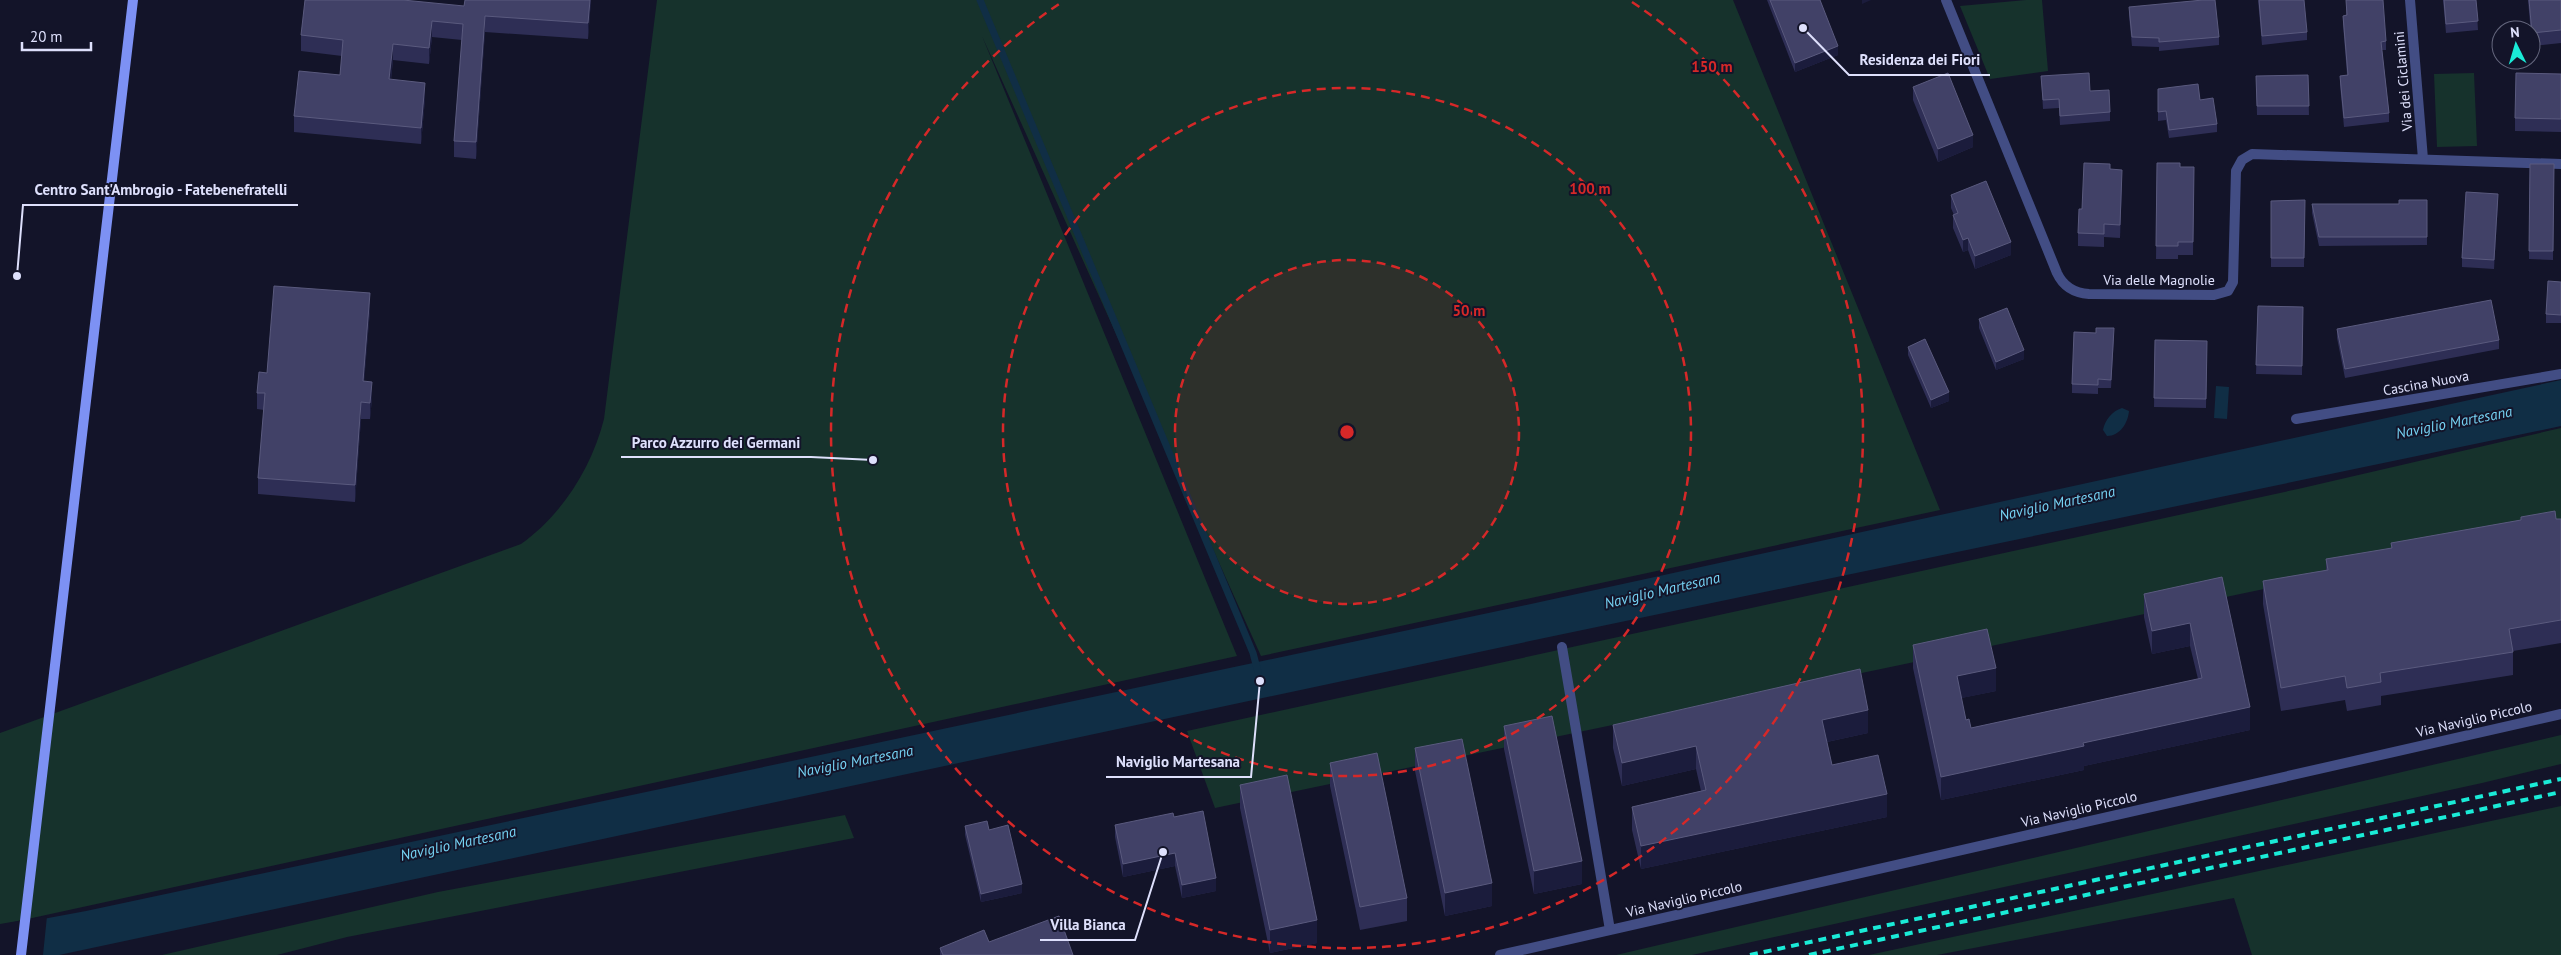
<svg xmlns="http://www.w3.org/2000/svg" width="2561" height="955" font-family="'PT Sans',sans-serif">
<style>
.green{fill:#16322c}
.water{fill:#102e45}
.pier{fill:#131429}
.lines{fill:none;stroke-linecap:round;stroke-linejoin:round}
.stream{stroke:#102e45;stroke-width:7}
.street{stroke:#424d84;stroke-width:10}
.secondary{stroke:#7d91f4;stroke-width:10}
.rail{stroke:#1aebd7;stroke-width:4;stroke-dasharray:8 6;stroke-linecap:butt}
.wall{fill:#2e2e55}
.shaded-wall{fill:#1b1c3c}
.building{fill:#414167;stroke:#5a5a7e}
.ring{fill:none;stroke:#d62828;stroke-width:2.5;stroke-dasharray:9 6}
.labels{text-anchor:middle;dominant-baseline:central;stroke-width:4;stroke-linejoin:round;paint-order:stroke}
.street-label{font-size:14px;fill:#dee0fc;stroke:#131429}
.water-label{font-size:15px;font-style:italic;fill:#75d2f3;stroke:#131429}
.centre{fill:#d62828;stroke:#131429;stroke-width:2.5}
.ring-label{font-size:15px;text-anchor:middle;font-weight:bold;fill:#d62828;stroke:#131429;stroke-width:4;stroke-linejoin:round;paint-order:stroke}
.leader{fill:none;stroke:#dee0fc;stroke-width:2}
.callout-dot{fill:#dee0fc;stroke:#131429;stroke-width:2}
.callout-label{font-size:15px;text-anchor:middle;font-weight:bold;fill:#dee0fc;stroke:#131429;stroke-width:4;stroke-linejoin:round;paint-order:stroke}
</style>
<rect width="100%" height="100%" fill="#131429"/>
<path class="green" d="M 657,0 L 1733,0 L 1940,510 L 1261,656 L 982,36 L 1237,656 L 0,925 L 0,733 L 521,544 C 562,515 592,467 604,419 Z
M 2026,0 L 2042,0 L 2048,71 L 1990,79 L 1960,6 Z
M 2474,73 L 2477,146 L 2437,147 L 2434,74 Z
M 2561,428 L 2561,527 L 1215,808 L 1187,731 L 2298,489 Z
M 2561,735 L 2561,764 L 2482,783 L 1692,955 L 1616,955 Z
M 2561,806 L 2561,955 L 2252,955 L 2234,898 L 1937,955 L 1869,955 Z
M 845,815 L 854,838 L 347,937 L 277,955 L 162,955 L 438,892 Z"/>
<path class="water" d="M 2561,380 L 2561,426 L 1549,637 L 59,955 L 0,955 L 0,927 L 86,911 L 1540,602 Z
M 2216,386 L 2229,387 L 2227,419 L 2214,418 Z
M 2122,408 L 2129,411 C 2128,423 2120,436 2107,436 L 2103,430 C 2105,420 2112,411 2122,408 Z"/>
<path class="pier" d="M 47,916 L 43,955 L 0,955 L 0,924 Z"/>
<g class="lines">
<path class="stream" d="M 980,0 L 1253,653 L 1258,672"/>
<path class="street" d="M 1946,0 L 2057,273 C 2063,286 2074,293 2089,294 L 2214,295 L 2228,291 L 2233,282 L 2236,171 L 2242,160 L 2252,154 L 2561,164
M 2410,0 L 2423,159
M 2296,419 L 2561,374
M 1562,647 L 1610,930
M 1500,955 L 2561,714"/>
<path class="secondary" d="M 21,955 L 133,0"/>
<path class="rail" d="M 1750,955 L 2561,779
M 1809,955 L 2561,792"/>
</g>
<path class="wall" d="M 465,0 L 591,0 L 588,39 L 485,32 L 476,159 L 454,157 L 454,141 L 462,40 L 432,37 L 429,64 L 393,60 L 391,80 L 425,99 L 421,144 L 294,132 L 294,116 L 340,75 L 342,56 L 301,51 L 301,35 L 464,6 Z
M 1767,0 L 1820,0 L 1838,55 L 1795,72 Z
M 2258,0 L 2307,32 L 2307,40 L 2262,45 Z
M 2346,0 L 2386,41 L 2386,50 L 2382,50 L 2389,113 L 2389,122 L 2344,127 L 2340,85 L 2340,76 L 2347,75 L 2343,24 L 2343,16 L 2346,15 Z
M 2443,0 L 2476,0 L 2478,30 L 2446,33 Z
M 2528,0 L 2561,0 L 2561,43 L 2532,46 Z
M 2129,7 L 2219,37 L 2219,45 L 2159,51 L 2159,47 L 2132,46 L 2129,16 Z
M 2561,74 L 2561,132 L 2515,131 L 2515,118 Z
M 2308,75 L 2309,115 L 2257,115 L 2256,76 Z
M 2041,76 L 2090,91 L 2110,112 L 2110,121 L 2060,125 L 2059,108 L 2043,109 Z
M 1913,87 L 1973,147 L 1938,162 L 1913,100 Z
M 2158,89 L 2200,100 L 2217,124 L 2217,132 L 2169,138 L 2166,120 L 2158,121 Z
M 2157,163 L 2180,167 L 2194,167 L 2193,255 L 2178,255 L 2178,259 L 2156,259 Z
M 2530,164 L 2554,164 L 2553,260 L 2529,259 Z
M 2110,169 L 2122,183 L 2120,238 L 2104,237 L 2104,247 L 2078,246 L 2078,233 L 2082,209 Z
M 1951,195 L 2011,255 L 1975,269 L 1968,250 L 1963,252 L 1953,228 L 1953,215 L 1954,215 L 1951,208 Z
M 2305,200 L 2304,267 L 2271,267 L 2271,201 Z
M 2427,200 L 2427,245 L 2319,246 L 2312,213 L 2312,204 L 2399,204 Z
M 2498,203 L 2494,269 L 2462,267 L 2462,258 Z
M 2561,282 L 2561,323 L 2546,323 L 2546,314 Z
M 2258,306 L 2303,307 L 2302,375 L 2256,374 Z
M 370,310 L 364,381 L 372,398 L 370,419 L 361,419 L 355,502 L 258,494 L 258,478 L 264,410 L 257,409 L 257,393 L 267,373 Z
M 1979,319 L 2024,359 L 1996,370 L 1979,328 Z
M 2337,329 L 2499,340 L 2499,349 L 2345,378 L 2337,338 Z
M 2096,333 L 2114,337 L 2111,388 L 2098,388 L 2098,394 L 2072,393 L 2072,384 Z
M 2155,340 L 2207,341 L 2206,408 L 2154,407 Z
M 1908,347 L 1949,401 L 1931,408 L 1908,355 Z
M 2521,517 L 2556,519 L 2561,519 L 2561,643 L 2513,651 L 2513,675 L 2381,696 L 2381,705 L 2347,711 L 2345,700 L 2281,711 L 2263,604 L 2263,581 L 2326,571 L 2326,559 L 2391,549 L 2391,543 L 2521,520 Z
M 2222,577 L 2250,730 L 2084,766 L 2084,770 L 1941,800 L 1913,668 L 1913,645 L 1996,691 L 1961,698 L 1966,720 L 1971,728 L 2198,679 L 2190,646 L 2152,654 L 2144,617 L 2144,594 Z
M 1613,725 L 1868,733 L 1827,742 L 1832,765 L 1887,817 L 1641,869 L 1632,830 L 1632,807 L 1701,791 L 1696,769 L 1622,786 L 1613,748 Z
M 1504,726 L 1582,884 L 1534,894 L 1504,749 Z
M 1415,748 L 1492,906 L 1445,916 L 1415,771 Z
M 1330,763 L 1407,898 L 1407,921 L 1360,930 L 1330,786 Z
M 1240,785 L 1317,943 L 1270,953 L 1240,808 Z
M 1174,817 L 1216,891 L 1182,898 L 1175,866 L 1123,877 L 1115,837 L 1115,825 Z
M 965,826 L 989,830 L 1022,893 L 981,902 L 965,835 Z
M 989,942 L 1073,955 L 940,955 L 940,948 Z"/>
<path class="shaded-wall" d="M 590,0 L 591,0 L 588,39 L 588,23 Z
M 1862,0 L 1871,0 L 1862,4 Z
M 485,16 L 485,32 L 476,159 L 476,142 Z
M 432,21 L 432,37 L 429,64 L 429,48 Z
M 393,44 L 393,60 L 389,96 L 389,79 Z
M 1838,46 L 1838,55 L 1795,72 L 1795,63 Z
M 425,83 L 425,99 L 421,144 L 421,128 Z
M 1973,135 L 1973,147 L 1938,162 L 1938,149 Z
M 2122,170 L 2122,183 L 2120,238 L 2120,225 Z
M 2498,194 L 2498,203 L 2494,269 L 2494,260 Z
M 1968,238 L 1968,250 L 1963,252 L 1963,240 Z
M 2011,242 L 2011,255 L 1975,269 L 1975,256 Z
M 370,293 L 370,310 L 363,398 L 363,381 Z
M 2024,350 L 2024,359 L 1996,370 L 1996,362 Z
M 372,382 L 372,398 L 370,419 L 370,403 Z
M 1949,392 L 1949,401 L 1931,408 L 1931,400 Z
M 361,402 L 361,419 L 355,502 L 355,485 Z
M 2190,623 L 2190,646 L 2152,654 L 2152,631 Z
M 1996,668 L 1996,691 L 1957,699 L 1957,676 Z
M 2250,707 L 2250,730 L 2084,766 L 2084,770 L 1941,800 L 1941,777 L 2083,743 Z
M 1868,710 L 1868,733 L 1822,743 L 1822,720 Z
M 1696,746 L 1696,769 L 1622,786 L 1622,763 Z
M 1887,794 L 1887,817 L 1641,869 L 1641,846 Z
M 1175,853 L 1175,866 L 1123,877 L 1123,864 Z
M 1582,861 L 1582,884 L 1534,894 L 1534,871 Z
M 1216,878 L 1216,891 L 1182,898 L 1182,885 Z
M 1492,883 L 1492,906 L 1445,916 L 1445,893 Z
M 1022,884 L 1022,893 L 981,902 L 981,894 Z
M 1317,920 L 1317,943 L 1270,953 L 1270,930 Z"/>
<path class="building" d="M 305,0 L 403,0 L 464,6 L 465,0 L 590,0 L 588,23 L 485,16 L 476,142 L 454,141 L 463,24 L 432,21 L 429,48 L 393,44 L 389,79 L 425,83 L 421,128 L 294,116 L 299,71 L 340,75 L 343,40 L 301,35 Z
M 1770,0 L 1820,0 L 1838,46 L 1795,63 Z
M 2203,0 L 2215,0 L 2219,37 L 2159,42 L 2159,38 L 2132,37 L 2129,7 Z
M 2259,0 L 2304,0 L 2307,32 L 2262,36 Z
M 2346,0 L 2383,0 L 2386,41 L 2381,42 L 2389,113 L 2344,118 L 2340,76 L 2348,75 L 2343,16 L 2347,15 Z
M 2444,0 L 2476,0 L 2478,21 L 2446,24 Z
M 2529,0 L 2561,0 L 2561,30 L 2532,33 Z
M 1948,73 L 1973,135 L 1938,149 L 1913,87 Z
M 2089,73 L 2090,91 L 2109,90 L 2110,112 L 2060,116 L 2059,99 L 2043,100 L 2041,76 Z
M 2516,73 L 2561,74 L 2561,119 L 2515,118 Z
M 2308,75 L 2309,106 L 2257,106 L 2256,76 Z
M 2198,84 L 2200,100 L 2213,98 L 2217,124 L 2169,130 L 2166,111 L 2158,112 L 2158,89 Z
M 2084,163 L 2110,164 L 2110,169 L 2122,170 L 2120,225 L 2104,224 L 2104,234 L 2078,233 L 2079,209 L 2082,209 Z
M 2157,163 L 2180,163 L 2180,167 L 2194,167 L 2193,242 L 2178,242 L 2178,246 L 2156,246 Z
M 2530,164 L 2554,164 L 2553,251 L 2529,251 Z
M 1986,181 L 2011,242 L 1975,256 L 1968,238 L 1963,240 L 1953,215 L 1958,213 L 1951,195 Z
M 2466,192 L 2498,194 L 2494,260 L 2462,258 Z
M 2305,200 L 2304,258 L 2271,258 L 2271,201 Z
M 2399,200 L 2427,200 L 2427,237 L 2319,237 L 2312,204 L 2399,204 Z
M 2548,281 L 2561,282 L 2561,315 L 2546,314 Z
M 274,286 L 370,293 L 363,381 L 372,382 L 370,403 L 361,402 L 355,485 L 258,478 L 265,393 L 257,393 L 259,372 L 267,373 Z
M 2491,300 L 2499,340 L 2345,369 L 2337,329 Z
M 2258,306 L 2303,307 L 2302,366 L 2256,365 Z
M 2007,308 L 2024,350 L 1996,362 L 1979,319 Z
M 2096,328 L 2114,328 L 2111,380 L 2098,379 L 2098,385 L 2072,384 L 2074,332 L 2096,333 Z
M 1925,339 L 1949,392 L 1931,400 L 1908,347 Z
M 2155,340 L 2207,341 L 2206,399 L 2154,398 Z
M 2555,511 L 2556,519 L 2561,519 L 2561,620 L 2509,629 L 2513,652 L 2380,673 L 2381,682 L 2347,688 L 2345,676 L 2281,688 L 2263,581 L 2328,570 L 2326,559 L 2392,548 L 2391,543 L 2521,520 L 2521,517 Z
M 2222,577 L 2250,707 L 2083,743 L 2084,746 L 1941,777 L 1913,645 L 1987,629 L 1996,668 L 1957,676 L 1966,720 L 1969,719 L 1971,728 L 2202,678 L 2190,623 L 2152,631 L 2144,594 Z
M 1860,669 L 1868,710 L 1822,720 L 1832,765 L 1878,755 L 1887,794 L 1641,846 L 1632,807 L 1706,790 L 1696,746 L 1622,763 L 1613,725 Z
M 1552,716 L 1582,861 L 1534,871 L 1504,726 Z
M 1462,739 L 1492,883 L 1445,893 L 1415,748 Z
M 1377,753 L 1407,898 L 1360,907 L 1330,763 Z
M 1287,775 L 1317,920 L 1270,930 L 1240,785 Z
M 1203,811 L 1216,878 L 1182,885 L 1175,853 L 1123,864 L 1115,825 L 1173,813 L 1174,817 Z
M 987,821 L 989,830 L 1008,825 L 1022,884 L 981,894 L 965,826 Z
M 1059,916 L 1073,955 L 943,955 L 940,948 L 984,930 L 989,942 Z"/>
<circle cx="1347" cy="432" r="172" fill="#d62828" fill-opacity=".12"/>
<g class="ring">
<circle cx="1347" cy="432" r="172"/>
<circle cx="1347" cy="432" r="344"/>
<path d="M1632 2A516 516 0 1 1 1062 2"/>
</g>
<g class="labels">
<g class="street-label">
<text transform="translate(2403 81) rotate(-95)">Via dei Ciclamini</text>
<text x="2159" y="280">Via delle Magnolie</text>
<text transform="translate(2426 383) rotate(-10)">Cascina Nuova</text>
<text transform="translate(2474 719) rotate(-13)">Via Naviglio Piccolo</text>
<text transform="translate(2079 809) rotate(-13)">Via Naviglio Piccolo</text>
<text transform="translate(1684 899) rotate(-13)">Via Naviglio Piccolo</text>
</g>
<g class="water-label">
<text transform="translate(2454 422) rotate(-11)">Naviglio Martesana</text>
<text transform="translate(2057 503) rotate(-12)">Naviglio Martesana</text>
<text transform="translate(1662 590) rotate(-13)">Naviglio Martesana</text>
<text transform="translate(855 761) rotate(-11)">Naviglio Martesana</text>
<text transform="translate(458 843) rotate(-12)">Naviglio Martesana</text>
</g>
</g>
<circle cx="1347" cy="432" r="8" class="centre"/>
<g class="ring-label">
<text x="1712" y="72">150 m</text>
<text x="1590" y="194">100 m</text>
<text x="1469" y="316">50 m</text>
</g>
<path class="leader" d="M1803 28L1849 75H1990M17 276L23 205H298M873 460L811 457H621M1260 681L1251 777H1106M1163 852L1135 940H1040"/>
<g class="callout-dot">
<circle cx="1803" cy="28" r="5"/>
<circle cx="17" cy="276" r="5"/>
<circle cx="873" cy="460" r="5"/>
<circle cx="1260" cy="681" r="5"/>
<circle cx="1163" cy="852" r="5"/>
</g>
<g class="callout-label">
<text x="1920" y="65">Residenza dei Fiori</text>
<text x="161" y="195">Centro Sant'Ambrogio - Fatebenefratelli</text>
<text x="716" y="448">Parco Azzurro dei Germani</text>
<text x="1178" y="767">Naviglio Martesana</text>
<text x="1088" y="930">Villa Bianca</text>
</g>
<g transform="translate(2516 45) rotate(355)"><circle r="24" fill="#131429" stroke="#64667d"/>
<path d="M0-4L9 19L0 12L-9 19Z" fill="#1aebd7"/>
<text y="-8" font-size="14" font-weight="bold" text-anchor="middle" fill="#dee0fc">N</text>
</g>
<path d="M22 42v8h69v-8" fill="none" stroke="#dee0fc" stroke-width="2.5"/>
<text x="30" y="42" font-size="15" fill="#dee0fc" stroke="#131429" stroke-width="4" paint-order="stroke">20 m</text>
</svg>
